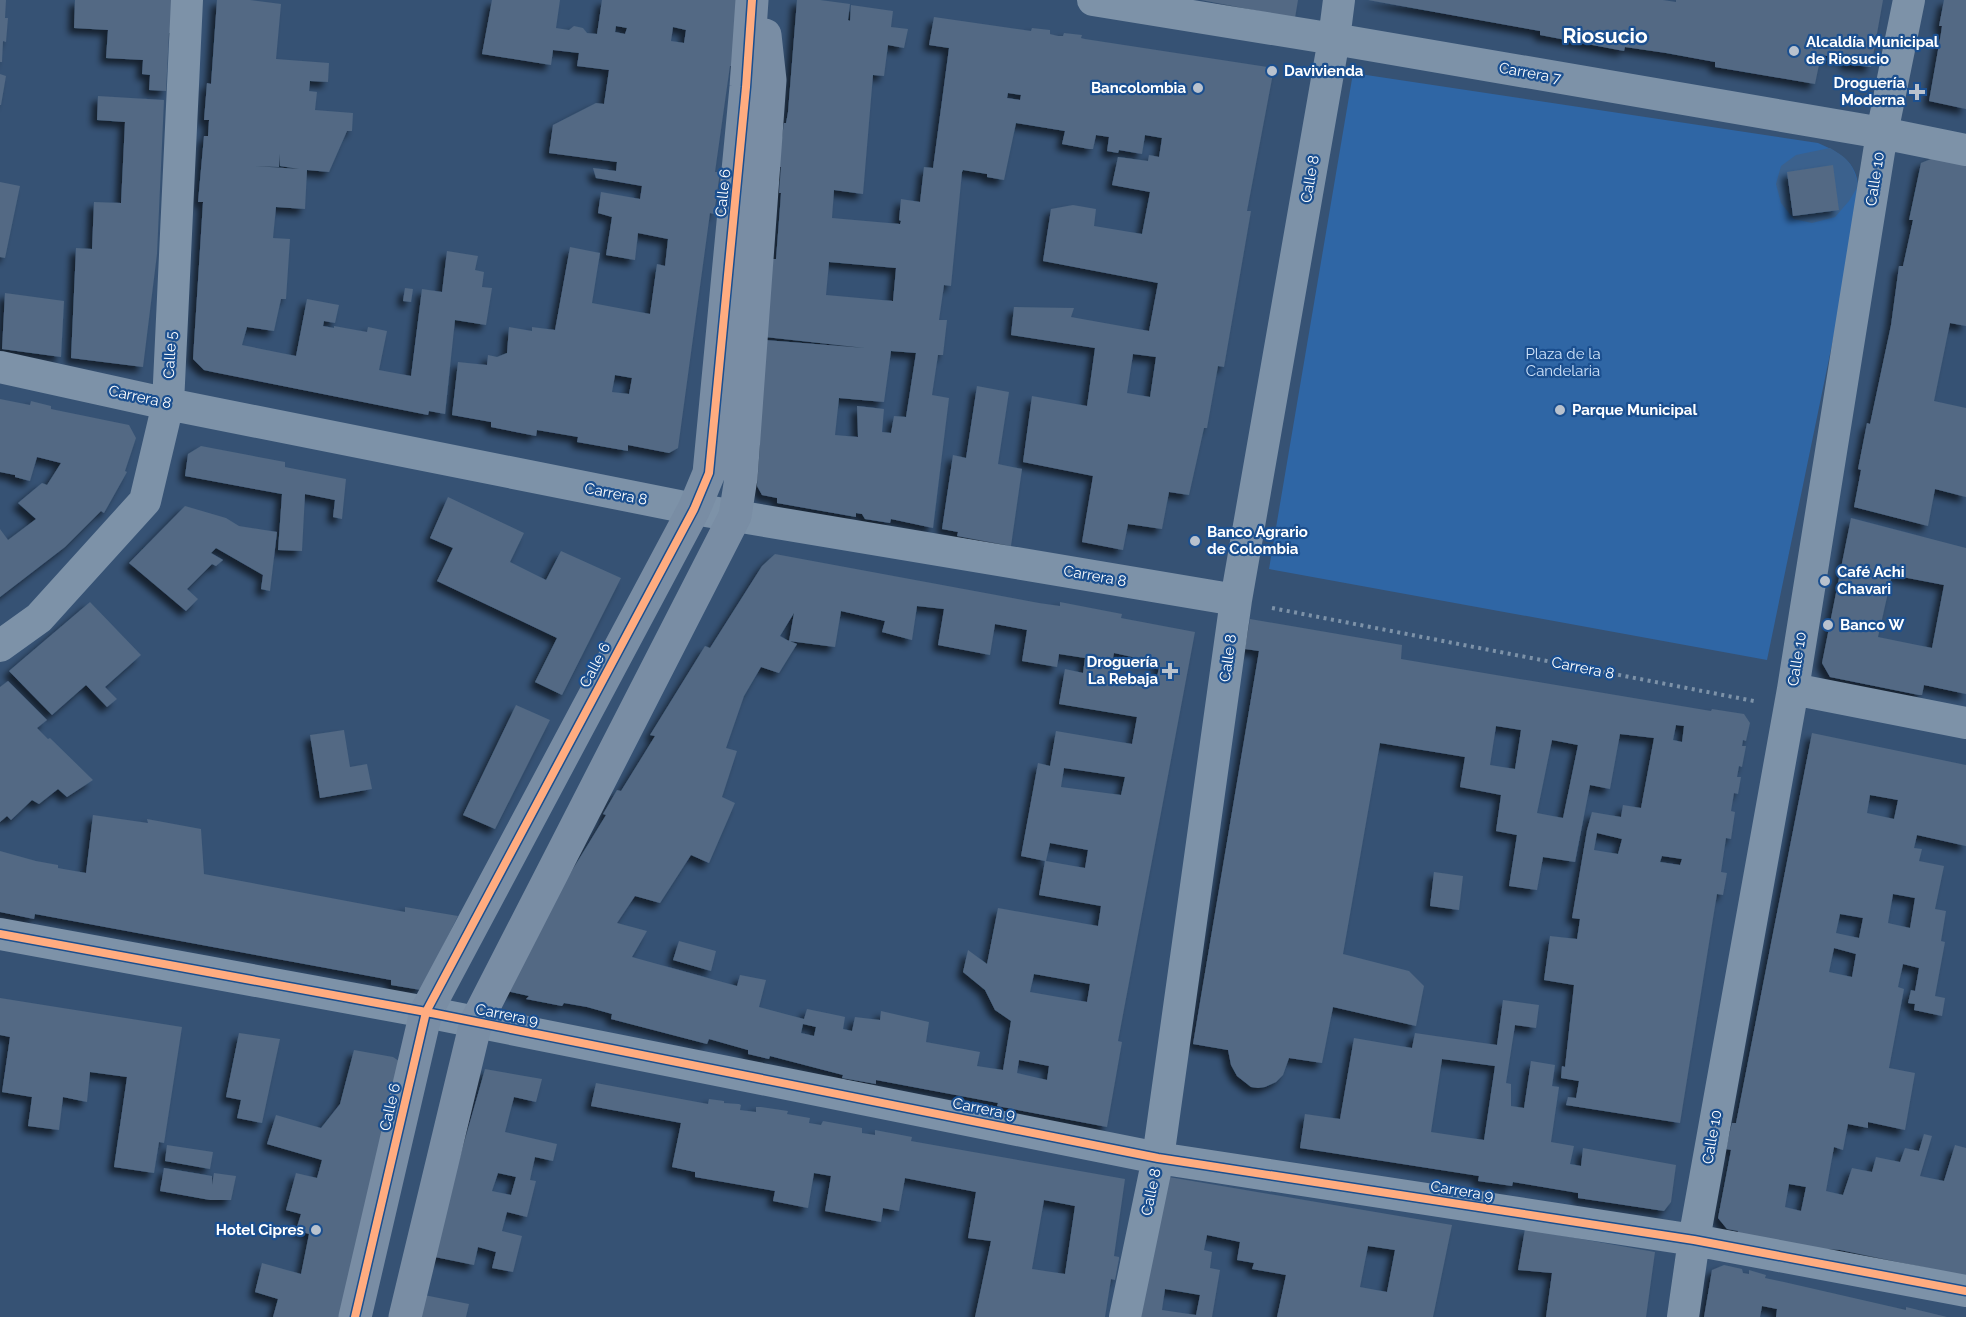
<svg xmlns="http://www.w3.org/2000/svg" width="1966" height="1317" font-family="Raleway,sans-serif">
<style>
.green{fill:#2f66a5}
.water{fill:#3b618d}
.building{fill:#526984;fill-rule:evenodd;filter:url(#shadow)}
.lines{fill:none;stroke-linecap:round;stroke-linejoin:round}
.path{stroke:#7d92a8;stroke-width:4;stroke-dasharray:3 4.5;stroke-linecap:butt}
.street{stroke:#7d92a8;stroke-width:32}
.secondary{stroke:#798da4;stroke-width:33}
.cycleway-casing{stroke:#1b4f8f;stroke-width:11}
.cycleway{stroke:#ffac80;stroke-width:8}
.poi-dot{fill:#b9c2ce;stroke:#1b4f8f;stroke-width:2}
.labels{text-anchor:middle;dominant-baseline:central;stroke-width:4.5;stroke-linejoin:round;paint-order:stroke}
.poi-label{font-size:15px;font-weight:bold;fill:#fff;stroke:#1b4f8f;text-anchor:start}
.street-label{font-size:15px;fill:#fff;stroke:#1b4f8f}
.park-label{font-size:15px;fill:#cfe3fa;stroke:#1b4f8f}
.district-label{font-size:21px;font-weight:bold;fill:#fff;stroke:#1b4f8f}
</style>
<defs>
<filter id="shadow"><feDropShadow dx="-5.5" dy="5.5" stdDeviation="3" flood-color="#0009"/></filter>
</defs>
<rect width="100%" height="100%" fill="#365274"/>
<path class="green" d="M 1353,73 L 1818,143 C 1863,162 1860,179 1857,223 L 1767,660 L 1269,569 Z"/>
<path class="water" d="M 1830,148 C 1849,159 1853,164 1858,186 L 1849,201 L 1835,217 L 1812,223 L 1794,219 L 1781,203 L 1776,184 L 1781,166 L 1796,155 Z"/>
<path class="building" d="M 0,0 L 6,0 L 5,18 L 8,18 L 6,42 L 3,41 L 2,62 L 0,62 Z
M 75,0 L 176,0 L 174,33 L 169,33 L 166,91 L 149,90 L 150,75 L 142,74 L 143,60 L 106,58 L 108,30 L 74,28 Z
M 217,0 L 250,0 L 281,4 L 276,59 L 329,63 L 328,82 L 310,81 L 309,91 L 317,92 L 315,110 L 353,113 L 352,131 L 347,131 L 329,172 L 307,170 L 305,209 L 276,207 L 273,238 L 290,239 L 286,299 L 281,299 L 274,331 L 247,327 L 242,345 L 296,356 L 307,299 L 339,305 L 335,323 L 324,321 L 323,326 L 334,328 L 334,326 L 367,332 L 368,327 L 387,331 L 379,370 L 411,376 L 422,289 L 442,292 L 447,251 L 478,256 L 475,270 L 484,272 L 482,287 L 492,288 L 486,325 L 455,320 L 445,414 L 429,411 L 428,415 L 213,372 L 204,370 L 193,359 L 203,202 L 198,202 L 204,136 L 208,136 L 209,120 L 204,120 L 207,83 L 211,84 ZM 280,154 L 280,166 L 299,169 L 255,166 L 279,167 Z
M 492,0 L 560,0 L 556,28 L 569,30 L 574,26 L 583,28 L 587,33 L 597,34 L 602,0 L 744,0 L 734,66 L 730,66 L 726,94 L 715,172 L 720,172 L 714,214 L 710,213 L 678,448 L 669,453 L 628,445 L 628,451 L 577,442 L 578,437 L 537,430 L 536,436 L 491,427 L 491,422 L 452,415 L 458,362 L 487,365 L 488,355 L 497,357 L 507,353 L 509,327 L 532,331 L 532,327 L 555,330 L 570,247 L 600,253 L 592,303 L 650,314 L 657,264 L 665,266 L 668,239 L 638,233 L 635,260 L 606,255 L 612,217 L 598,213 L 601,192 L 640,199 L 642,186 L 596,178 L 593,168 L 616,171 L 617,162 L 549,153 L 553,125 L 596,103 L 604,104 L 609,70 L 577,66 L 579,53 L 553,50 L 551,65 L 482,54 ZM 616,26 L 627,28 L 625,34 L 615,32 ZM 673,27 L 686,30 L 684,43 L 671,41 ZM 615,375 L 632,378 L 629,394 L 612,392 Z
M 797,0 L 820,0 L 850,4 L 848,20 L 850,21 L 851,5 L 893,11 L 891,27 L 908,29 L 904,48 L 888,45 L 884,76 L 873,75 L 863,194 L 834,190 L 832,218 L 900,224 L 901,221 L 899,220 L 901,199 L 920,202 L 924,167 L 933,168 L 949,48 L 929,45 L 934,17 L 1031,31 L 1032,28 L 1050,30 L 1050,34 L 1058,36 L 1063,36 L 1064,33 L 1082,35 L 1081,38 L 1085,39 L 1274,68 L 1247,211 L 1251,211 L 1224,367 L 1218,366 L 1207,428 L 1204,428 L 1189,495 L 1169,492 L 1162,529 L 1128,524 L 1123,550 L 1082,542 L 1093,476 L 1023,462 L 1032,396 L 1087,406 L 1095,348 L 1011,335 L 1014,307 L 1074,308 L 1071,317 L 1149,331 L 1158,283 L 1043,261 L 1051,209 L 1073,205 L 1096,209 L 1094,226 L 1142,234 L 1150,192 L 1112,185 L 1118,157 L 1148,161 L 1149,155 L 1159,157 L 1162,138 L 1145,135 L 1142,154 L 1119,150 L 1118,153 L 1107,151 L 1109,137 L 1096,135 L 1093,149 L 1089,149 L 1062,144 L 1065,131 L 1016,123 L 1004,180 L 987,177 L 987,174 L 963,170 L 962,172 L 951,286 L 944,285 L 939,320 L 947,320 L 943,355 L 938,355 L 932,395 L 949,398 L 933,528 L 891,519 L 890,523 L 865,519 L 862,514 L 856,513 L 856,517 L 777,503 L 777,498 L 762,495 L 757,486 L 760,445 L 757,445 L 765,340 L 865,348 L 765,337 L 773,259 L 776,259 L 780,207 L 781,193 L 779,193 L 781,167 L 778,167 L 784,123 L 786,123 L 788,112 ZM 1008,93 L 1021,95 L 1020,100 L 1007,98 ZM 829,262 L 896,268 L 893,301 L 826,295 ZM 891,351 L 916,353 L 906,417 L 894,416 L 891,433 L 882,432 L 884,409 L 857,406 L 858,437 L 835,435 L 839,398 L 884,402 ZM 1133,354 L 1156,357 L 1150,397 L 1127,393 Z
M 1201,0 L 1298,0 L 1295,18 Z
M 1368,0 L 1663,0 L 1676,2 L 1676,0 L 1883,0 L 1871,67 L 1845,64 L 1846,59 L 1821,55 L 1815,84 L 1715,67 L 1715,62 L 1666,53 L 1625,47 L 1624,51 L 1540,35 L 1540,31 Z
M 1944,0 L 1966,0 L 1966,109 L 1929,101 L 1941,33 L 1942,26 L 1939,26 Z
M 0,74 L 6,76 L 1,105 L 0,105 Z
M 98,96 L 164,100 L 157,254 L 143,367 L 71,358 L 76,248 L 92,249 L 94,202 L 121,203 L 125,122 L 97,120 Z
M 1938,156 L 1966,163 L 1966,326 L 1950,323 L 1934,401 L 1966,408 L 1966,497 L 1935,489 L 1928,526 L 1854,507 L 1861,470 L 1858,469 L 1867,423 L 1870,424 L 1891,325 L 1899,266 L 1903,266 L 1913,220 L 1909,220 L 1921,163 Z
M 1833,165 L 1839,210 L 1793,216 L 1787,172 Z
M 0,182 L 20,186 L 5,258 L 0,257 Z
M 405,288 L 413,289 L 411,302 L 403,301 Z
M 5,293 L 64,301 L 61,357 L 2,349 Z
M 977,386 L 1009,392 L 998,464 L 1022,469 L 1011,546 L 957,536 L 958,532 L 942,529 L 953,455 L 966,458 Z
M 0,399 L 30,405 L 31,401 L 51,406 L 51,409 L 129,425 L 136,438 L 125,471 L 127,472 L 104,513 L 101,511 L 65,547 L 0,597 L 0,529 L 8,540 L 36,519 L 18,503 L 42,483 L 47,485 L 61,463 L 37,457 L 30,481 L 15,477 L 15,475 L 0,472 Z
M 201,446 L 285,462 L 285,467 L 346,479 L 342,519 L 333,517 L 335,500 L 305,494 L 302,551 L 278,550 L 282,494 L 185,476 L 188,454 Z
M 448,497 L 524,533 L 510,562 L 546,580 L 561,551 L 621,578 L 562,695 L 535,682 L 557,638 L 437,581 L 453,548 L 430,538 Z
M 185,506 L 226,518 L 239,526 L 277,532 L 270,591 L 261,589 L 263,575 L 216,548 L 211,553 L 223,560 L 216,566 L 212,564 L 187,589 L 198,599 L 186,611 L 129,563 Z
M 1851,518 L 1966,548 L 1966,694 L 1924,685 L 1922,695 L 1919,695 L 1830,677 L 1822,663 ZM 1892,575 L 1944,585 L 1932,648 L 1878,637 Z
M 775,554 L 1039,603 L 1060,606 L 1060,602 L 1122,614 L 1121,618 L 1195,632 L 1118,1041 L 1122,1042 L 1107,1127 L 997,1106 L 998,1103 L 876,1080 L 876,1084 L 842,1078 L 843,1075 L 770,1056 L 769,1059 L 748,1054 L 748,1050 L 709,1039 L 707,1044 L 611,1019 L 612,1014 L 587,1007 L 564,1003 L 562,1006 L 526,999 L 529,996 L 502,990 L 546,913 L 606,815 L 603,814 L 617,790 L 621,791 L 655,736 L 650,735 L 705,646 L 710,648 L 762,566 ZM 917,606 L 944,609 L 938,645 L 990,655 L 995,624 L 1027,630 L 1022,661 L 1057,667 L 1059,654 L 1085,658 L 1083,673 L 1065,669 L 1059,704 L 1137,717 L 1132,744 L 1056,731 L 1050,766 L 1038,763 L 1021,856 L 1045,861 L 1039,895 L 1101,906 L 1098,926 L 998,908 L 987,964 L 968,950 L 963,972 L 985,990 L 995,1010 L 1011,1021 L 1003,1070 L 977,1066 L 980,1052 L 926,1042 L 929,1022 L 881,1011 L 880,1020 L 855,1017 L 852,1031 L 843,1029 L 845,1017 L 841,1016 L 807,1009 L 804,1019 L 759,1007 L 766,980 L 740,975 L 737,986 L 632,957 L 647,931 L 617,923 L 635,896 L 660,903 L 691,855 L 709,863 L 735,803 L 722,797 L 737,751 L 726,748 L 744,696 L 761,667 L 779,673 L 797,644 L 787,640 L 780,636 L 794,613 L 789,641 L 835,647 L 841,611 L 885,621 L 882,632 L 912,640 ZM 1114,653 L 1160,663 L 1155,686 L 1109,677 ZM 1064,768 L 1125,777 L 1121,795 L 1061,787 ZM 1050,843 L 1088,850 L 1085,868 L 1046,861 ZM 1034,974 L 1090,984 L 1087,1002 L 1030,992 ZM 803,1024 L 816,1027 L 814,1036 L 801,1033 ZM 1019,1060 L 1049,1066 L 1047,1080 L 1017,1073 Z
M 90,602 L 141,655 L 105,687 L 117,699 L 107,707 L 86,685 L 52,715 L 9,671 Z
M 1250,619 L 1402,645 L 1401,659 L 1711,711 L 1712,709 L 1744,714 L 1750,723 L 1746,741 L 1743,740 L 1742,746 L 1746,746 L 1742,767 L 1739,766 L 1737,777 L 1741,777 L 1738,794 L 1734,793 L 1731,811 L 1735,812 L 1731,839 L 1726,838 L 1721,872 L 1727,873 L 1723,895 L 1717,894 L 1715,906 L 1680,1123 L 1566,1105 L 1568,1097 L 1576,1098 L 1579,1081 L 1561,1078 L 1562,1066 L 1565,1067 L 1574,985 L 1544,980 L 1550,936 L 1577,939 L 1580,919 L 1572,918 L 1587,830 L 1592,812 L 1621,817 L 1623,805 L 1641,808 L 1654,738 L 1620,734 L 1610,789 L 1590,785 L 1575,862 L 1543,857 L 1537,890 L 1509,886 L 1517,835 L 1496,831 L 1501,795 L 1460,787 L 1465,757 L 1380,743 L 1343,954 L 1409,971 L 1424,986 L 1416,1026 L 1333,1007 L 1322,1063 L 1289,1058 L 1283,1075 L 1276,1082 L 1265,1087 L 1258,1088 L 1251,1087 L 1237,1076 L 1231,1065 L 1228,1050 L 1193,1044 L 1259,651 L 1245,649 ZM 1676,725 L 1684,726 L 1682,742 L 1673,740 ZM 1496,726 L 1521,730 L 1515,769 L 1490,765 ZM 1552,740 L 1578,745 L 1563,818 L 1537,813 ZM 1597,833 L 1622,839 L 1618,854 L 1594,850 ZM 1662,856 L 1682,859 L 1680,865 L 1660,862 Z
M 8,681 L 47,720 L 37,728 L 48,739 L 50,738 L 93,780 L 67,797 L 58,789 L 39,804 L 32,800 L 11,820 L 7,816 L 0,822 L 0,687 Z
M 516,705 L 550,720 L 495,829 L 463,815 Z
M 344,730 L 350,767 L 367,764 L 372,789 L 320,798 L 310,735 Z
M 1812,733 L 1966,765 L 1966,846 L 1917,835 L 1914,848 L 1922,849 L 1919,861 L 1944,866 L 1935,909 L 1946,911 L 1941,941 L 1945,942 L 1935,996 L 1945,998 L 1942,1016 L 1914,1010 L 1915,1004 L 1908,1003 L 1911,990 L 1915,991 L 1919,968 L 1903,964 L 1898,987 L 1904,989 L 1889,1068 L 1915,1073 L 1905,1130 L 1868,1122 L 1868,1128 L 1848,1124 L 1843,1150 L 1834,1147 L 1826,1191 L 1843,1195 L 1852,1168 L 1872,1172 L 1876,1157 L 1900,1162 L 1905,1148 L 1919,1151 L 1924,1134 L 1932,1136 L 1920,1176 L 1944,1181 L 1955,1145 L 1966,1148 L 1966,1276 L 1840,1250 L 1828,1249 L 1827,1253 L 1737,1236 L 1738,1231 L 1727,1229 L 1718,1218 L 1731,1150 L 1726,1149 L 1732,1123 L 1736,1123 ZM 1870,795 L 1898,800 L 1894,819 L 1867,813 ZM 1893,894 L 1915,898 L 1910,928 L 1888,923 ZM 1840,914 L 1863,918 L 1859,938 L 1836,933 ZM 1834,948 L 1856,954 L 1852,977 L 1829,972 ZM 1789,1184 L 1806,1187 L 1801,1211 L 1785,1207 Z
M 93,815 L 148,823 L 147,819 L 201,829 L 204,874 L 405,912 L 405,907 L 458,916 L 421,990 L 391,985 L 391,980 L 35,914 L 34,919 L 0,912 L 0,851 L 36,861 L 58,865 L 58,868 L 86,873 Z
M 1434,872 L 1463,876 L 1459,910 L 1430,906 Z
M 679,941 L 716,951 L 711,971 L 673,960 Z
M 0,998 L 182,1027 L 165,1137 L 164,1143 L 159,1142 L 154,1173 L 114,1167 L 127,1077 L 90,1072 L 87,1102 L 63,1097 L 59,1130 L 28,1126 L 32,1097 L 2,1092 L 10,1037 L 0,1035 Z
M 1503,1000 L 1539,1005 L 1536,1028 L 1515,1025 L 1506,1083 L 1511,1084 L 1511,1106 L 1524,1108 L 1531,1061 L 1555,1065 L 1552,1086 L 1559,1087 L 1551,1142 L 1574,1146 L 1570,1164 L 1581,1166 L 1583,1148 L 1676,1165 L 1671,1202 L 1664,1211 L 1578,1198 L 1578,1193 L 1513,1182 L 1512,1186 L 1478,1181 L 1479,1176 L 1300,1148 L 1305,1114 L 1340,1119 L 1354,1038 L 1412,1048 L 1415,1033 L 1497,1045 ZM 1442,1059 L 1495,1066 L 1484,1140 L 1431,1132 Z
M 239,1033 L 280,1039 L 262,1123 L 237,1118 L 241,1100 L 226,1097 Z
M 354,1050 L 393,1057 L 399,1061 L 339,1317 L 273,1317 L 278,1299 L 255,1292 L 262,1263 L 301,1274 L 309,1234 L 296,1230 L 301,1214 L 286,1210 L 296,1173 L 317,1178 L 322,1160 L 267,1144 L 276,1115 L 321,1128 L 340,1104 Z
M 485,1069 L 542,1079 L 536,1102 L 514,1097 L 505,1132 L 557,1144 L 553,1161 L 535,1157 L 530,1180 L 536,1181 L 527,1217 L 507,1212 L 502,1231 L 522,1236 L 513,1272 L 492,1268 L 496,1252 L 478,1247 L 474,1265 L 430,1256 L 458,1164 ZM 498,1173 L 516,1177 L 511,1195 L 492,1191 Z
M 596,1083 L 708,1104 L 709,1099 L 724,1101 L 724,1103 L 739,1104 L 741,1105 L 740,1110 L 756,1112 L 756,1107 L 761,1107 L 788,1111 L 787,1114 L 810,1118 L 809,1123 L 821,1125 L 823,1121 L 862,1128 L 862,1133 L 875,1135 L 875,1130 L 912,1137 L 911,1141 L 1125,1179 L 1114,1256 L 1119,1257 L 1119,1259 L 1115,1280 L 1111,1279 L 1105,1317 L 975,1317 L 991,1241 L 968,1238 L 976,1192 L 905,1178 L 899,1211 L 883,1208 L 881,1222 L 825,1211 L 831,1176 L 814,1173 L 808,1208 L 773,1201 L 775,1191 L 695,1177 L 695,1172 L 672,1167 L 681,1123 L 591,1106 ZM 1044,1200 L 1075,1206 L 1065,1274 L 1032,1269 Z
M 167,1145 L 213,1152 L 210,1169 L 165,1161 Z
M 164,1168 L 212,1176 L 212,1185 L 214,1173 L 236,1176 L 231,1200 L 210,1200 L 160,1191 Z
M 1169,1177 L 1452,1225 L 1433,1317 L 1277,1317 L 1286,1275 L 1252,1269 L 1254,1263 L 1237,1260 L 1240,1242 L 1207,1235 L 1204,1250 L 1212,1252 L 1210,1268 L 1220,1270 L 1212,1317 L 1134,1317 ZM 1368,1246 L 1395,1250 L 1387,1292 L 1360,1287 ZM 1165,1289 L 1200,1295 L 1196,1315 L 1162,1310 Z
M 1525,1229 L 1655,1252 L 1646,1317 L 1546,1317 L 1552,1273 L 1518,1270 Z
M 1724,1265 L 1742,1269 L 1743,1273 L 1749,1274 L 1749,1270 L 1766,1275 L 1765,1278 L 1784,1282 L 1906,1310 L 1906,1307 L 1947,1317 L 1776,1317 L 1777,1309 L 1762,1306 L 1760,1317 L 1704,1317 L 1712,1270 Z
M 424,1295 L 469,1304 L 466,1317 L 419,1317 Z"/>
<g class="lines">
<path class="path" d="M 1272,608 L 1754,701"/>
<path class="street" d="M 1093,0 L 1334,39 L 1882,133 L 1966,150
M 0,367 L 168,404 L 694,509 L 1236,600
M 0,646 L 39,618 L 145,501 L 168,404 L 187,0
M 1793,689 L 1966,723
M 0,934 L 426,1012 L 1158,1158 L 1694,1240 L 1966,1291
M 1125,1317 L 1158,1158 L 1236,600 L 1334,39 L 1339,0
M 1683,1317 L 1694,1240 L 1793,689 L 1882,133 L 1909,0"/>
<path class="secondary" d="M 355,1317 L 426,1012 L 694,509 L 709,473 L 746,87 L 752,0
M 405,1317 L 476,1022 L 735,516 L 741,478 L 770,80 L 765,35"/>
<defs>
<path id="cycleway" d="M 0,934 L 426,1012 L 1158,1158 L 1694,1240 L 1966,1291
M 355,1317 L 426,1012 L 694,509 L 709,473 L 746,87 L 752,0"/>
</defs>
<use href="#cycleway" class="cycleway-casing"/>
<use href="#cycleway" class="cycleway"/>
</g>
<g class="poi-dot">
<circle cx="1794" cy="51" r="6"/>
<circle cx="1272" cy="71" r="6"/>
<circle cx="1198" cy="88" r="6"/>
<path d="M1914 83h6v6h6v6h-6v6h-6v-6h-6v-6h6z"/>
<circle cx="1560" cy="410" r="6"/>
<circle cx="1195" cy="541" r="6"/>
<circle cx="1825" cy="581" r="6"/>
<circle cx="1828" cy="625" r="6"/>
<path d="M1167 662h6v6h6v6h-6v6h-6v-6h-6v-6h6z"/>
<circle cx="316" cy="1230" r="6"/>
</g>
<g class="labels">
<g class="poi-label">
<text x="1806" y="42">Alcaldía Municipal<tspan x="1806" dy="17">de Riosucio</tspan></text>
<text x="1284" y="71">Davivienda</text>
<text x="1905" y="83" text-anchor="end">Droguería<tspan x="1905" dy="17">Moderna</tspan></text>
<text x="1186" y="88" text-anchor="end">Bancolombia</text>
<text x="1572" y="410">Parque Municipal</text>
<text x="1207" y="532">Banco Agrario<tspan x="1207" dy="17">de Colombia</tspan></text>
<text x="1837" y="572">Café Achi<tspan x="1837" dy="17">Chavari</tspan></text>
<text x="1840" y="625">Banco W</text>
<text x="1158" y="662" text-anchor="end">Droguería<tspan x="1158" dy="17">La Rebaja</tspan></text>
<text x="304" y="1230" text-anchor="end">Hotel Cipres</text>
</g>
<g class="street-label">
<text transform="translate(1530 73) rotate(10)">Carrera 7</text>
<text transform="translate(1310 179) rotate(-80)">Calle 8</text>
<text transform="translate(1875 179) rotate(-81)">Calle 10</text>
<text transform="translate(723 193) rotate(-84)">Calle 6</text>
<text transform="translate(170 355) rotate(-87)">Calle 5</text>
<text transform="translate(140 397) rotate(12)">Carrera 8</text>
<text transform="translate(616 494) rotate(11)">Carrera 8</text>
<text transform="translate(1095 576) rotate(10)">Carrera 8</text>
<text transform="translate(1228 658) rotate(-82)">Calle 8</text>
<text transform="translate(1797 659) rotate(-81)">Calle 10</text>
<text transform="translate(595 665) rotate(-62)">Calle 6</text>
<text transform="translate(1583 668) rotate(11)">Carrera 8</text>
<text transform="translate(507 1015) rotate(11)">Carrera 9</text>
<text transform="translate(390 1107) rotate(-77)">Calle 6</text>
<text transform="translate(984 1109) rotate(11)">Carrera 9</text>
<text transform="translate(1712 1137) rotate(-80)">Calle 10</text>
<text transform="translate(1462 1191) rotate(9)">Carrera 9</text>
<text transform="translate(1151 1192) rotate(-78)">Calle 8</text>
</g>
<g class="park-label">
<text x="1563" y="354">Plaza de la<tspan x="1563" dy="17">Candelaria</tspan></text>
</g>
<g class="district-label">
<text x="1605" y="35">Riosucio</text>
</g>
</g>
</svg>
